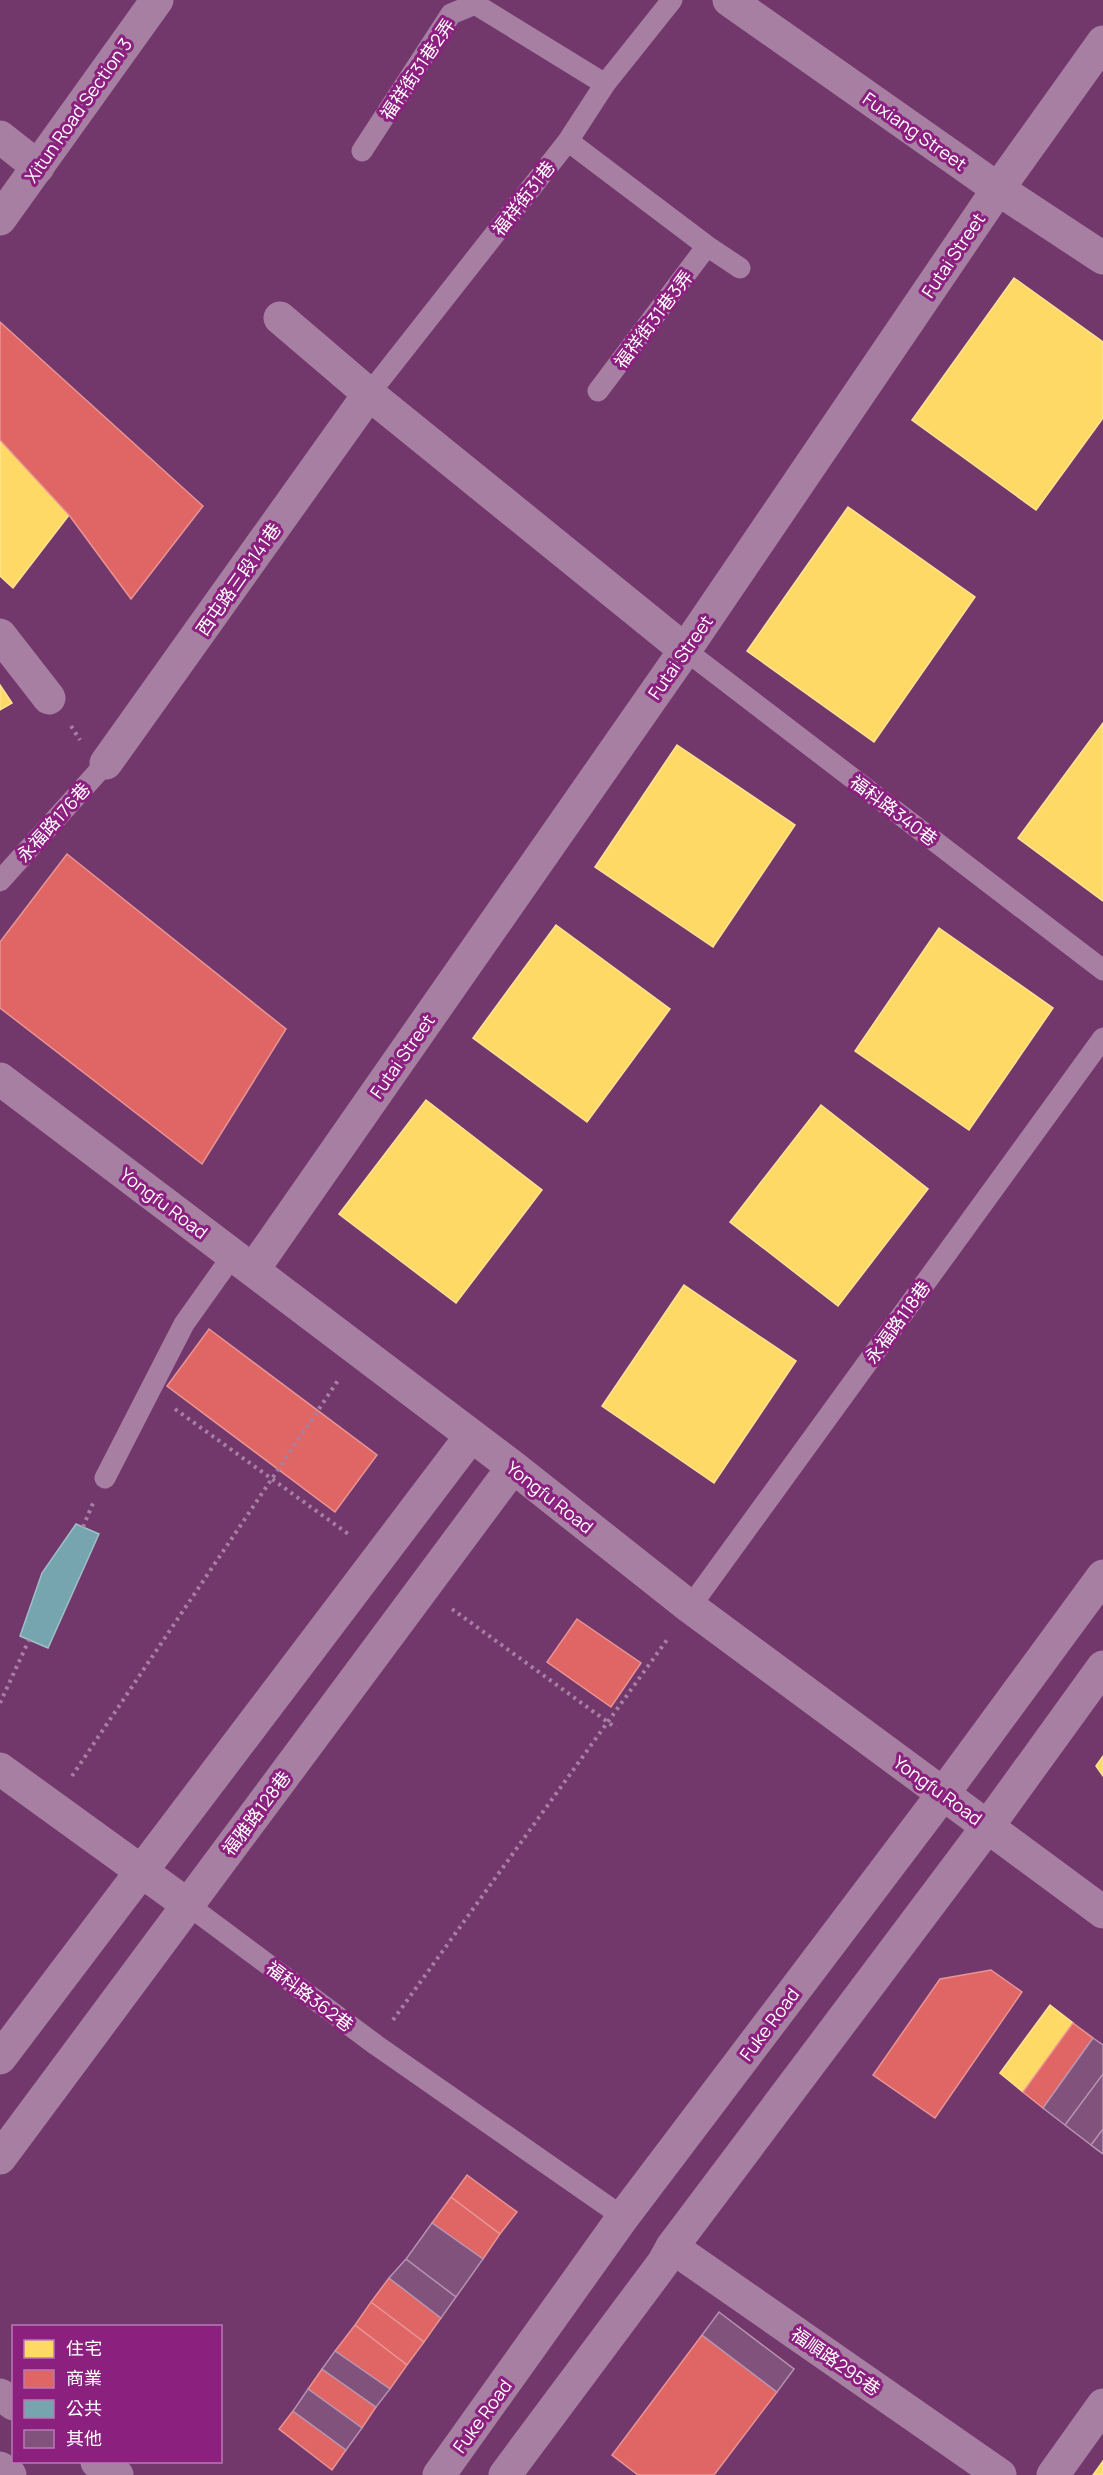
<svg xmlns="http://www.w3.org/2000/svg" width="1103" height="2475" font-family="Manrope,'Noto Sans TC',sans-serif">
<style>
.homes{fill:#ffd966;stroke:#ffe494;stroke-width:1.5}
.shops{fill:#e06666;stroke:#e99494;stroke-width:1.5}
.public{fill:#76a5af;stroke:#9fc0c7;stroke-width:1.5}
.building{fill:#81527c;stroke:#b593b1;stroke-width:1.5}
.lines{fill:none;stroke-linecap:round;stroke-linejoin:round}
.path{stroke:#a77fa2;stroke-width:4;stroke-dasharray:3 4.5;stroke-linecap:butt}
.service{stroke:#a77fa2;stroke-width:21}
.minor{stroke:#a77fa2;stroke-width:33}
.tertiary{stroke:#a77fa2;stroke-width:33}
.labels{text-anchor:middle;dominant-baseline:central;stroke-width:6;stroke-linejoin:round;paint-order:stroke}
.street-label{font-size:18px;fill:#fff;stroke:#8b207f}
</style>
<rect width="100%" height="100%" fill="#72386c"/>
<path class="homes" d="M 1014,278 L 1103,342 L 1103,418 L 1036,510 L 912,420 Z
M 0,440 L 69,515 L 13,588 L 0,576 Z
M 848,507 L 975,597 L 874,742 L 747,651 Z
M 0,685 L 12,703 L 0,710 Z
M 1103,723 L 1103,901 L 1018,838 Z
M 677,745 L 795,825 L 713,947 L 595,867 Z
M 556,925 L 670,1009 L 587,1122 L 473,1038 Z
M 939,928 L 1053,1008 L 969,1130 L 855,1051 Z
M 426,1100 L 542,1190 L 456,1303 L 339,1214 Z
M 821,1105 L 928,1189 L 838,1306 L 730,1222 Z
M 684,1285 L 796,1361 L 714,1483 L 602,1406 Z
M 1103,1756 L 1103,1776 L 1096,1766 Z
M 1050,2005 L 1073,2023 L 1023,2092 L 1000,2073 Z
M 1103,2461 L 1103,2475 L 1093,2475 Z"/>
<path class="shops" d="M 0,322 L 203,506 L 131,599 L 69,515 L 0,440 Z
M 67,854 L 286,1029 L 202,1164 L 0,1008 L 0,942 Z
M 209,1329 L 377,1455 L 335,1512 L 167,1386 Z
M 577,1619 L 641,1663 L 611,1707 L 547,1662 Z
M 991,1970 L 1022,1992 L 935,2118 L 873,2075 L 940,1979 Z
M 1073,2023 L 1093,2038 L 1043,2108 L 1023,2092 Z
M 467,2175 L 517,2212 L 500,2234 L 451,2197 Z
M 451,2197 L 500,2234 L 483,2259 L 432,2223 Z
M 389,2278 L 441,2318 L 424,2342 L 371,2302 Z
M 371,2302 L 424,2342 L 407,2365 L 355,2325 Z
M 355,2325 L 407,2365 L 390,2389 L 335,2351 Z
M 702,2335 L 777,2392 L 714,2475 L 638,2475 L 612,2455 Z
M 322,2369 L 376,2407 L 362,2428 L 308,2389 Z
M 293,2411 L 346,2450 L 332,2470 L 279,2429 Z"/>
<path class="public" d="M 76,1524 L 99,1534 L 48,1648 L 20,1636 L 42,1573 Z"/>
<path class="building" d="M 1093,2038 L 1103,2045 L 1103,2074 L 1065,2125 L 1043,2108 Z
M 1103,2074 L 1103,2129 L 1091,2145 L 1065,2125 Z
M 1103,2129 L 1103,2154 L 1091,2145 Z
M 432,2223 L 483,2259 L 456,2297 L 406,2259 Z
M 406,2259 L 456,2297 L 441,2318 L 389,2278 Z
M 719,2312 L 794,2369 L 777,2392 L 702,2335 Z
M 335,2351 L 390,2389 L 376,2407 L 322,2369 Z
M 308,2389 L 362,2428 L 346,2450 L 293,2411 Z"/>
<g class="lines">
<path class="path" d="M 71,726 L 80,740
M 175,1409 L 351,1536
M 83,1527 L 93,1503
M 452,1609 L 616,1728
M 0,1703 L 29,1640
M 72,1776 L 339,1379
M 393,2020 L 669,1637"/>
<path class="service" d="M 568,141 L 707,246 L 740,268
M 362,151 L 451,14 L 475,4 L 605,84
M 598,391 L 707,246
M 369,394 L 568,141 L 605,84 L 672,0
M 685,650 L 1103,970
M 0,881 L 106,763
M 105,1478 L 184,1324 L 233,1255
M 690,1607 L 1103,1038
M 188,1905 L 376,2045 L 623,2217"/>
<path class="minor" d="M 729,0 L 998,189 L 1103,258
M 0,137 L 38,167
M 280,318 L 369,394 L 685,650
M 0,635 L 49,698
M 106,763 L 369,394
M 0,1079 L 513,1467 L 690,1607 L 1103,1912
M 253,1270 L 685,650 L 998,189 L 1103,42
M 0,1769 L 188,1905
M 0,2058 L 471,1436
M 0,2158 L 513,1467
M 672,2247 L 1000,2475
M 1053,2475 L 1103,2405"/>
<path class="tertiary" d="M 0,219 L 157,0
M 0,2395 L 14,2404
M 97,2462 L 117,2475
M 0,2468 L 10,2475
M 439,2475 L 623,2217 L 943,1794 L 1103,1576
M 505,2475 L 663,2263 L 672,2247 L 988,1826 L 1103,1667"/>
</g>
<g class="labels">
<g class="street-label">
<text transform="translate(417 69) rotate(-56)">福祥街31巷2弄</text>
<text transform="translate(78 110) rotate(-55)">Xitun Road Section 3</text>
<text transform="translate(915 131) rotate(35)">Fuxiang Street</text>
<text transform="translate(523 198) rotate(-52)">福祥街31巷</text>
<text transform="translate(953 255) rotate(-56)">Futai Street</text>
<text transform="translate(653 319) rotate(-53)">福祥街31巷3弄</text>
<text transform="translate(238 579) rotate(-55)">西屯路三段141巷</text>
<text transform="translate(680 657) rotate(-55)">Futai Street</text>
<text transform="translate(894 810) rotate(37)">福科路340巷</text>
<text transform="translate(53 822) rotate(-48)">永福路176巷</text>
<text transform="translate(402 1056) rotate(-55)">Futai Street</text>
<text transform="translate(164 1203) rotate(37)">Yongfu Road</text>
<text transform="translate(897 1322) rotate(-54)">永福路118巷</text>
<text transform="translate(550 1497) rotate(38)">Yongfu Road</text>
<text transform="translate(938 1790) rotate(36)">Yongfu Road</text>
<text transform="translate(256 1813) rotate(-53)">福雅路128巷</text>
<text transform="translate(310 1996) rotate(37)">福科路362巷</text>
<text transform="translate(769 2024) rotate(-53)">Fuke Road</text>
<text transform="translate(836 2361) rotate(35)">福順路295巷</text>
<text transform="translate(482 2416) rotate(-54)">Fuke Road</text>
</g>
</g>
<rect x="12" y="2325" width="210" height="138" fill="#8b207f" stroke="#b979b2" stroke-width="1.5"/>
<rect x="24" y="2340" width="30" height="18" fill="#ffd966" stroke="#b979b2" stroke-width="1.5"/>
<text x="66" y="2355" font-size="18" fill="#ffffff">住宅</text>
<rect x="24" y="2370" width="30" height="18" fill="#e06666" stroke="#b979b2" stroke-width="1.5"/>
<text x="66" y="2385" font-size="18" fill="#ffffff">商業</text>
<rect x="24" y="2400" width="30" height="18" fill="#76a5af" stroke="#b979b2" stroke-width="1.5"/>
<text x="66" y="2415" font-size="18" fill="#ffffff">公共</text>
<rect x="24" y="2430" width="30" height="18" fill="#81527c" stroke="#b979b2" stroke-width="1.5"/>
<text x="66" y="2445" font-size="18" fill="#ffffff">其他</text>
</svg>
